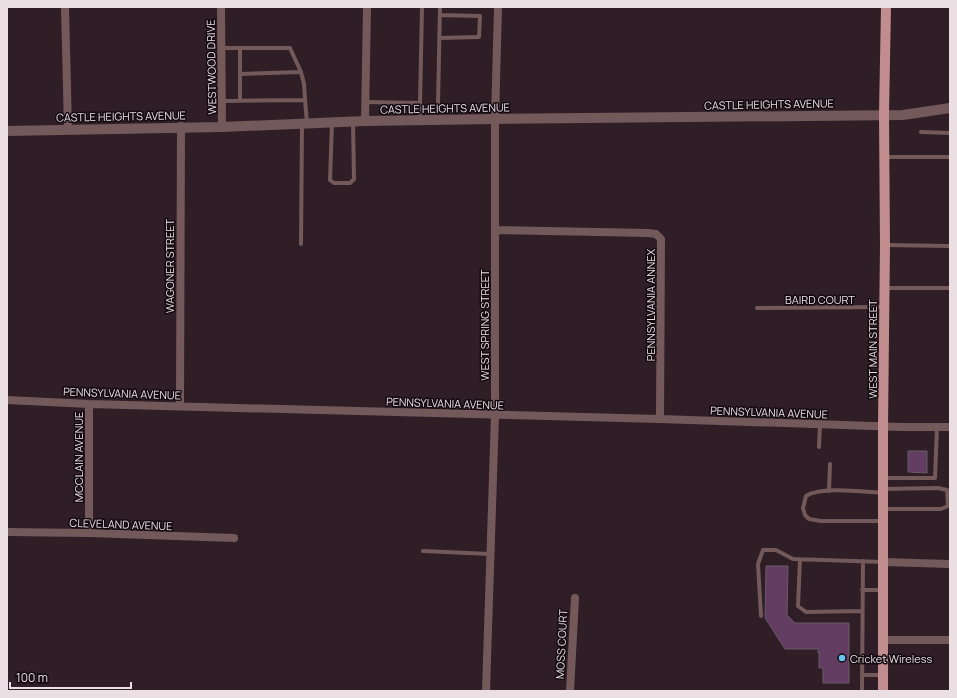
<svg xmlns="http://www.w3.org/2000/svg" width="957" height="698" font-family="Manrope,sans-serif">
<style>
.building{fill:#623c61;stroke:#695a68}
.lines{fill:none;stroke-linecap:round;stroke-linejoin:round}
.service{stroke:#73595a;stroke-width:4}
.minor{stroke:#73595a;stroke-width:8}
.tertiary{stroke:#73595a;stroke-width:10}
.primary{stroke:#c28d8f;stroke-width:10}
.poi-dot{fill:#65c5ee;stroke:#120a0e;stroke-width:1.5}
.labels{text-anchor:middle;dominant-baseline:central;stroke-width:3;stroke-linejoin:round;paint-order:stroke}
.street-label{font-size:11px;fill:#ebdfe4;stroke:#120a0e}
.poi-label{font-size:11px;fill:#ebdfe4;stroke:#120a0e;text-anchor:start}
</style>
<rect width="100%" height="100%" fill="#2f1e25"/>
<path class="building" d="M 908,451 L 927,451 L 927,473 L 908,472 Z
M 766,566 L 788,566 L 787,615 L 795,623 L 849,623 L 849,683 L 823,683 L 823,668 L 819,668 L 819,652 L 818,653 L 818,649 L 785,649 L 765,618 Z"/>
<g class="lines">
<path class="service" d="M 439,38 L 479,37 L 480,16 L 440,15
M 222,48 L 240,48 L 240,100
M 240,48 L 290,48 L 301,72 L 304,84 L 305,100
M 240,74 L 301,72
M 222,101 L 305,100 L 307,123
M 365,102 L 420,103 L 422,7
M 420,103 L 420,120
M 438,104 L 440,7
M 332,123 L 330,180 L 334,183 L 350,183 L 354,179 L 353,122
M 921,132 L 950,133
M 885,157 L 950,157
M 301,244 L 302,124
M 886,245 L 950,246
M 885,288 L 950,288
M 757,308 L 884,307
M 819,447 L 820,425
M 884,478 L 935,478 L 937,427
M 883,489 L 938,488 L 947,490 L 948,506 L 941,509 L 884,509
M 829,491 L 830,464
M 883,521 L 821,521 L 809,519 L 805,515 L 803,508 L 806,496 C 821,486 864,492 883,493
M 423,551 L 490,554
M 800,559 L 798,606 L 806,612 L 862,611
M 862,590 L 883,590
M 761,616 L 758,564 L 763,550 L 776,550 L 793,559 L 883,562
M 862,675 L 883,675
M 862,691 L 863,561"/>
<path class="minor" d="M 65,7 L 68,129
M 221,7 L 222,127
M 365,121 L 367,7
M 495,230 L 648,233 L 656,234 L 661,239 L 660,419
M 7,400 L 89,404 L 660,419 L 902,427 L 950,427
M 180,406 L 181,126
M 7,532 L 89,533 L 234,538
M 89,533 L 89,404
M 884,562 L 950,564
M 883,640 L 950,640
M 486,691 L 495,415 L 495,119 L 498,7
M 570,691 L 575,598"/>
<path class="tertiary" d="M 7,131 L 222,127 L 365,121 L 495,119 L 903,115 L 950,108"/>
<path class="primary" d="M 883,691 L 883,427 L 885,245 L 884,114 L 886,7"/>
</g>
<circle class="poi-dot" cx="842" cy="658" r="4"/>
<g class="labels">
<g class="street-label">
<text transform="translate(211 67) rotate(-91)">WESTWOOD DRIVE</text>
<text transform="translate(769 104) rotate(-1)">CASTLE HEIGHTS AVENUE</text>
<text transform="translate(445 108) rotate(-1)">CASTLE HEIGHTS AVENUE</text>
<text transform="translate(121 116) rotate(-1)">CASTLE HEIGHTS AVENUE</text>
<text transform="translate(169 266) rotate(-90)">WAGONER STREET</text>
<text x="820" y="299">BAIRD COURT</text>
<text transform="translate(650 305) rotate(-90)">PENNSYLVANIA ANNEX</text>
<text transform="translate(484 325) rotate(-90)">WEST SPRING STREET</text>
<text transform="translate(872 349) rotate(-90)">WEST MAIN STREET</text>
<text transform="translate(122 393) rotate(2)">PENNSYLVANIA AVENUE</text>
<text transform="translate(445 403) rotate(2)">PENNSYLVANIA AVENUE</text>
<text transform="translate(769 412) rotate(2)">PENNSYLVANIA AVENUE</text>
<text transform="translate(78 457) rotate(-90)">MCCLAIN AVENUE</text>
<text transform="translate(121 524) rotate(2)">CLEVELAND AVENUE</text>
<text transform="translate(561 644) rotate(-87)">MOSS COURT</text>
</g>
<g class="poi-label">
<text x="850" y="658">Cricket Wireless</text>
</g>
</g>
<rect width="957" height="698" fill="none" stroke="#ebdfe4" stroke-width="16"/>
<path d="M10 682v6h121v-6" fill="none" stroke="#ebdfe4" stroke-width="2"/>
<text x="16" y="682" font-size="12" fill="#ebdfe4" stroke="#120a0e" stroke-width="3" paint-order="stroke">100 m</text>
</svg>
